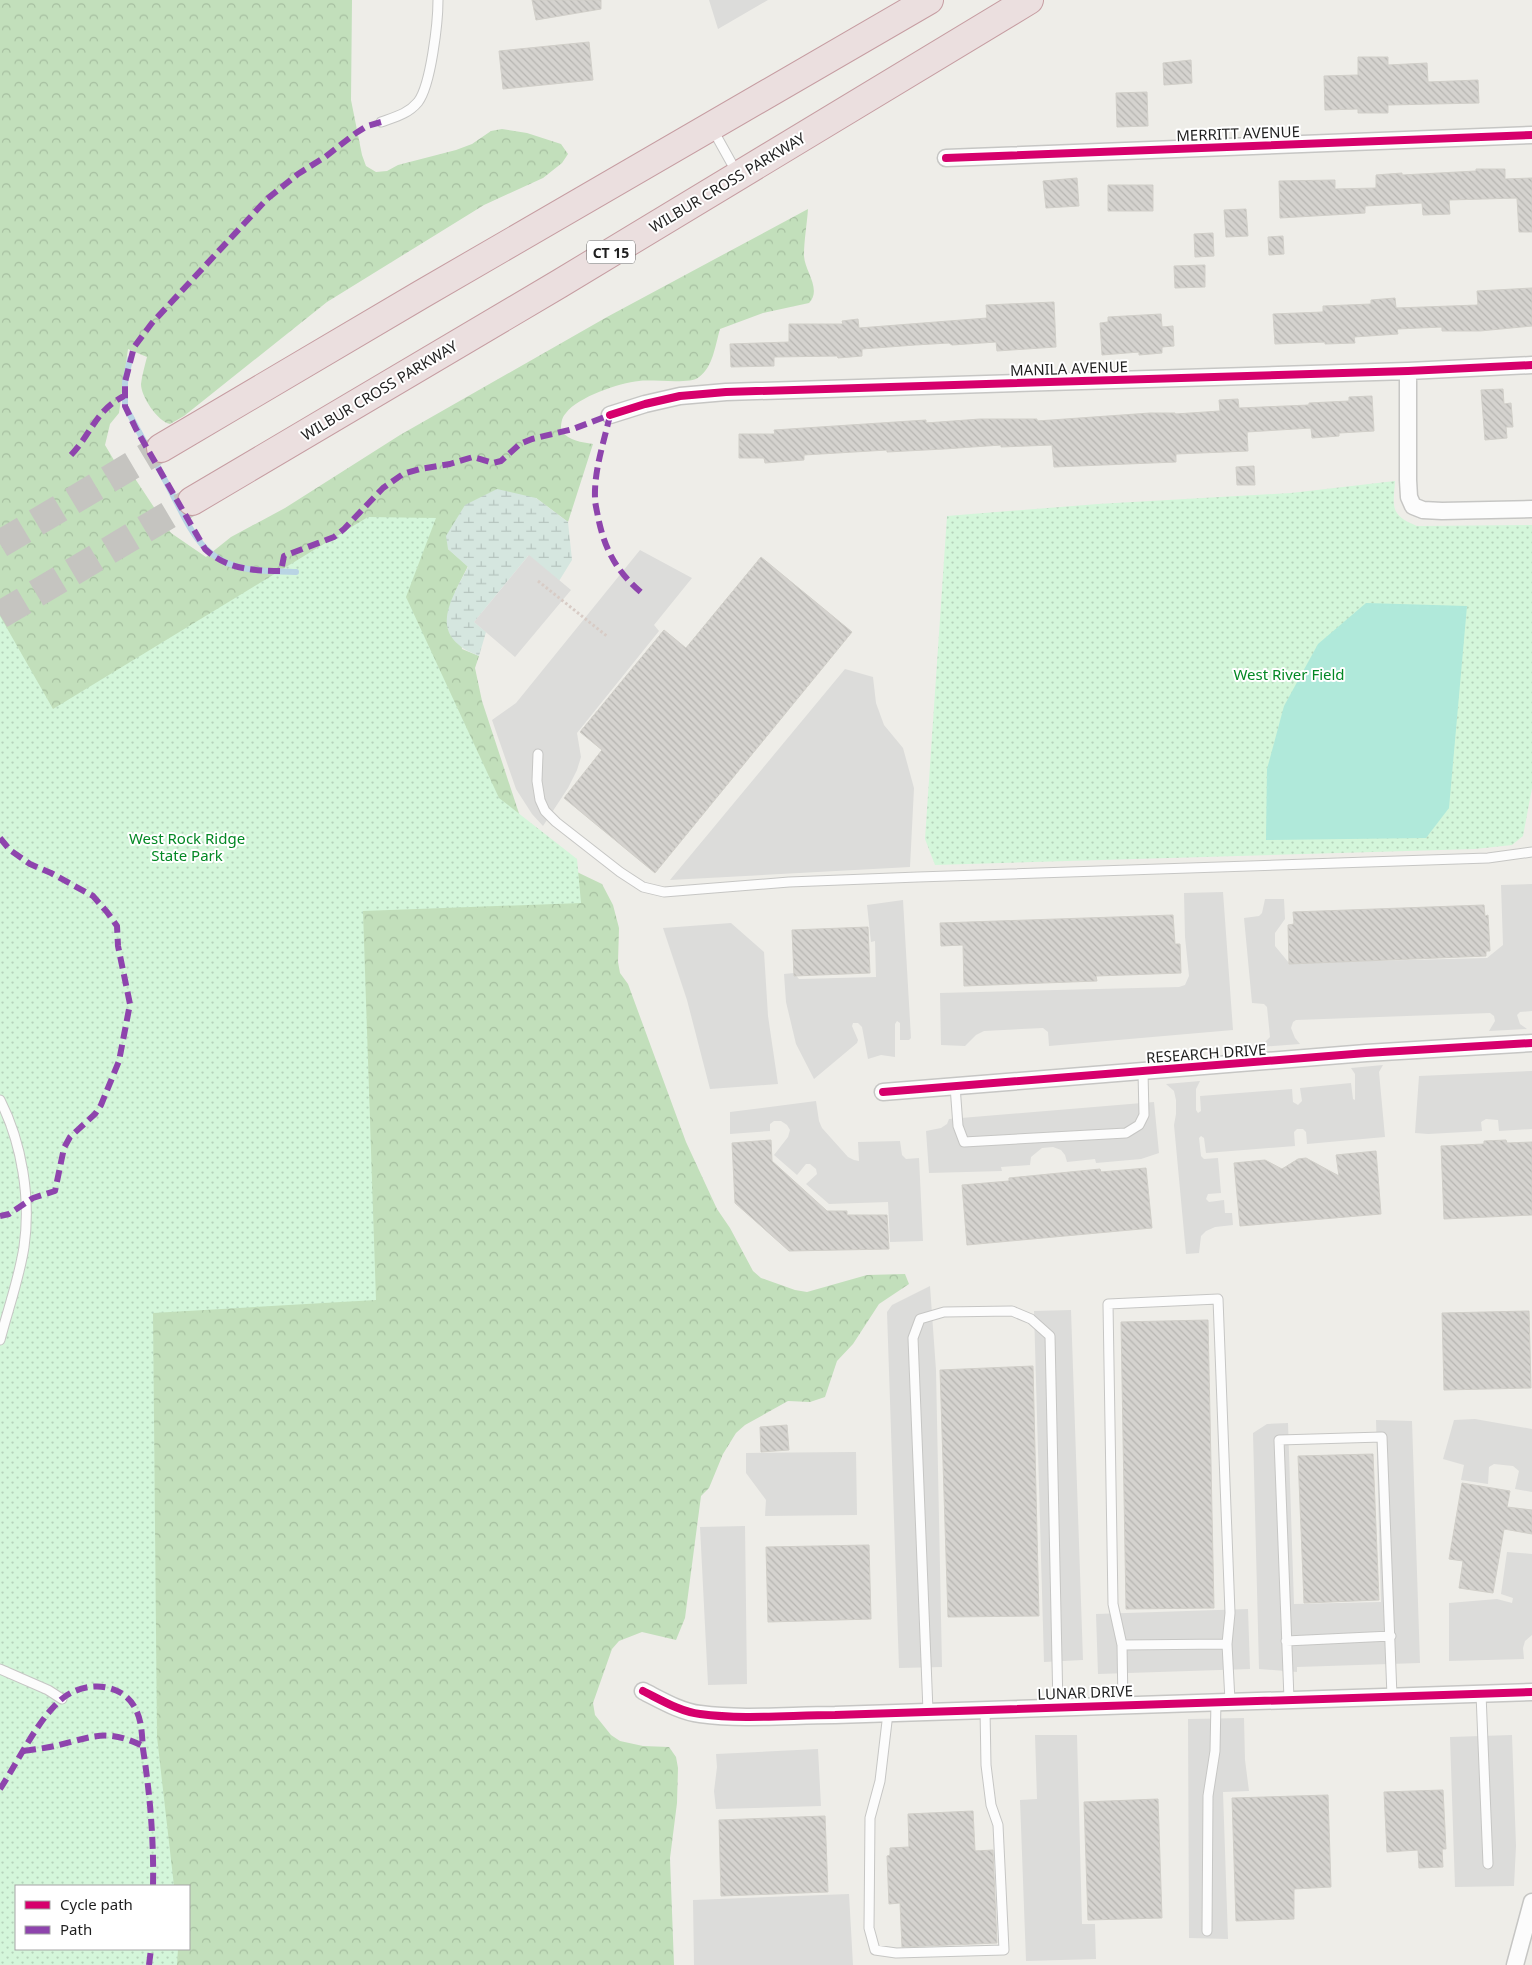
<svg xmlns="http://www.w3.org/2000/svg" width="1532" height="1965" font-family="'Noto Sans',sans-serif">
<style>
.forest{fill:url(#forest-crowns);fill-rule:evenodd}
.wetland{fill:url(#wetland-marsh)}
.park{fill:url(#park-dots)}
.pitch{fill:#b0e9da}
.parking{fill:#dcdcda}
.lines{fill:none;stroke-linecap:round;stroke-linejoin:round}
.stream{stroke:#b9d4e4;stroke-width:6}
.building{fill:url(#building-back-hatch);stroke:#d1cfc9}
.highway-tunnel{stroke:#c5c4c0;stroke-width:28;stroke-dasharray:28 14;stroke-linecap:butt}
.lane-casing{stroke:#c6c6c4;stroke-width:11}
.street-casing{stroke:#c6c6c4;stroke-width:19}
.highway-casing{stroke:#c69da2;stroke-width:30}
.path{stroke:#d8ccc6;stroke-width:3;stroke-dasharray:2.5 2.5;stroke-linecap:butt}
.lane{stroke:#fcfcfc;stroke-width:9}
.street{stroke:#fcfcfc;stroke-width:16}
.highway{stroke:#ebdfdf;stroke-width:28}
.quiet{stroke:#8e44ad;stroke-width:6;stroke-dasharray:12 6;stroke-linecap:butt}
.cycleway-casing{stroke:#fff;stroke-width:11}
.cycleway{stroke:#d6006c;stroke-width:8}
.labels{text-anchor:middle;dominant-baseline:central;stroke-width:4;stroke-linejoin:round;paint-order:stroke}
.shield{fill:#fff;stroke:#626262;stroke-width:1}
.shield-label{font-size:14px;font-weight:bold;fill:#1f1f1f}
.street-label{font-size:15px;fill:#1f1f1f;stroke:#fff}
.park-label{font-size:15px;fill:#038824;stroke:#fff}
</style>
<defs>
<pattern id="forest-crowns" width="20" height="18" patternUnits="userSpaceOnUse" patternTransform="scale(1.25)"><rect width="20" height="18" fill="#c2dfbb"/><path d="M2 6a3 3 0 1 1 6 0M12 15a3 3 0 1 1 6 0" fill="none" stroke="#a6bfa0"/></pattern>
<pattern id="wetland-marsh" width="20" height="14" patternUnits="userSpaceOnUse" patternTransform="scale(1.25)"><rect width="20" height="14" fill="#d5e6df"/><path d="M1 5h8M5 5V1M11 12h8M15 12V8" fill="none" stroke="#b6c5bf"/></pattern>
<pattern id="park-dots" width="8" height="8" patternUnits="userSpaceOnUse" patternTransform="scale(1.25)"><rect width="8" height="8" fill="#d4f6da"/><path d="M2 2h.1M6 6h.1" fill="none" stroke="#b6d2bb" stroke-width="1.8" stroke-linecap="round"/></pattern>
<pattern id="building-back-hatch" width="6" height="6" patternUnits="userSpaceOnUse" patternTransform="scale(1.25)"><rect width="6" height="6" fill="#d5d3cf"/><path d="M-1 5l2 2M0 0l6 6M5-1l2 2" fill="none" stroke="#b6b5b1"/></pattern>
</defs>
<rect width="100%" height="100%" fill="#eeede8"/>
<path class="forest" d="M 0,0 L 352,0 L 351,100 L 362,155 L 366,166 L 376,172 L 387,171 L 398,165 L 456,150 L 472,144 L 491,131 L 502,129 L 527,133 L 561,144 L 568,154 L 562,163 L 543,178 L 484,205 L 327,302 L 184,416 L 170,424 C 157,421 141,396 141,384 C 142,375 145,365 147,357 L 128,349 L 119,413 L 110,424 L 105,445 L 118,467 L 132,474 L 171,533 L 206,557 L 231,537 L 285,508 L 400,435 L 607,317 L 808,209 C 807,224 804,240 804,256 C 805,272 822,289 809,303 L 763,313 L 720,329 C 715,346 713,367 699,377 C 690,385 653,379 639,381 C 619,383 578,397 566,413 C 561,418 561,425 561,431 C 570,441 581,442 593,444 L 568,522 L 536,498 L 448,549 L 468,566 L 455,592 L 462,649 L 479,656 L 475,668 L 482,701 L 531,850 L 602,884 L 613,905 L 619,928 L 618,962 L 620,973 L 628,984 L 686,1142 L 717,1209 L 730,1228 L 753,1271 L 761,1278 L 795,1290 L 807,1292 L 867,1275 L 905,1274 L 909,1284 L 879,1304 L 853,1344 L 837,1361 L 825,1397 L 810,1402 L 788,1401 L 745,1425 L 736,1433 L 723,1454 L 709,1488 L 701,1496 L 685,1618 L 676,1640 L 642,1632 L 619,1641 L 612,1649 L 593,1703 L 595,1715 L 611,1735 L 620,1741 L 643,1746 L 669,1747 L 676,1757 L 678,1768 L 677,1803 L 670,1858 L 674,1965 L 0,1965 ZM 16,1886 L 189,1886 L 189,1949 L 16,1949 Z"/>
<path class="wetland" d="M 497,489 L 536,498 L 568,522 L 572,560 L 559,581 L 528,556 L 474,622 L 486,632 L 479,656 C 427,636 449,603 468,567 L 448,549 L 446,536 L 465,505 Z"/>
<path class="park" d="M 1395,481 C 1393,508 1390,515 1417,526 L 1532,525 L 1532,788 L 1523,836 L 1512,845 L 1475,849 L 935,865 L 925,839 L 947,516 L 1098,504 L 1291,493 Z
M 368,517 L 436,518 L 406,597 L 499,798 L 577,859 L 581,903 L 363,911 L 376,1300 L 153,1313 L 157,1737 L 174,1886 L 16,1886 L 16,1949 L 178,1949 L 177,1965 L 0,1965 L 0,616 L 53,709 Z"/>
<path class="pitch" d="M 1366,603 L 1467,606 L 1449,808 L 1426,838 L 1266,840 L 1267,769 L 1284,706 L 1318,644 Z"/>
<path class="parking" d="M 709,0 L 768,0 L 718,29 Z
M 640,550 L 692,578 L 654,625 L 659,631 L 577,733 L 581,757 L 577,770 L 568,788 L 543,826 L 532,814 L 516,789 L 492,720 L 516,703 Z
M 529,555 L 571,590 L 515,657 L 474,622 Z
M 845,669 L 873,677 L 876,703 L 884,725 L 903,748 L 914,788 L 910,867 L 670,880 Z
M 1532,884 L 1532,1011 L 1520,1012 L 1517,1015 L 1520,1024 L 1527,1029 L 1489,1031 L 1495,1021 L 1494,1016 L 1490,1013 L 1296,1020 L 1293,1022 L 1291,1028 L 1295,1038 L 1300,1044 L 1260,1047 L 1270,1037 L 1267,1007 L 1264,1004 L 1252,1003 L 1244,918 L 1259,916 L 1262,913 L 1265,899 L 1284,899 L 1285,919 L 1275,933 L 1275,946 L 1289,963 L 1487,958 L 1503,945 L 1501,885 Z
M 1223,892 L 1233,1030 L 1049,1046 L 1048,1032 L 1043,1028 L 984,1031 L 976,1035 L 965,1046 L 941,1045 L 940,993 L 1179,987 L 1185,985 L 1189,976 L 1185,937 L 1184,893 Z
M 903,900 L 911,1038 L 909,1040 L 900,1040 L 900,1023 L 897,1021 L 895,1024 L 895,1057 L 881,1055 L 868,1059 L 862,1027 L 858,1023 L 853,1023 L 852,1026 L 858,1040 L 857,1043 L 814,1079 L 796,1044 L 786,1002 L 784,974 L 794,973 L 799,979 L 876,977 L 875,941 L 871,942 L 867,905 Z
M 731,923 L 764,952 L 768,1016 L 778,1084 L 710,1089 L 687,1000 L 663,928 Z
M 1383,1065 L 1379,1072 L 1385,1137 L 1307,1144 L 1306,1132 L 1303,1129 L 1297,1129 L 1294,1132 L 1295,1146 L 1206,1153 L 1204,1138 L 1201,1136 L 1199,1138 L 1201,1156 L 1204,1159 L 1218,1158 L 1221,1193 L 1208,1194 L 1206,1199 L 1209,1202 L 1224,1200 L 1225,1213 L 1232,1213 L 1233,1225 L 1215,1227 L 1206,1231 L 1201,1236 L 1199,1253 L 1186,1254 L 1174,1125 L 1176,1114 L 1176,1100 L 1174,1091 L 1166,1084 L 1200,1081 L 1196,1089 L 1196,1110 L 1198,1113 L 1201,1111 L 1200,1096 L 1292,1089 L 1293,1102 L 1298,1105 L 1302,1101 L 1300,1088 L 1351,1083 L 1353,1099 L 1355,1100 L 1355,1074 L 1351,1068 Z
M 1532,1071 L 1532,1129 L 1499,1131 L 1498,1120 L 1486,1119 L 1481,1122 L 1482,1131 L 1428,1134 L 1415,1133 L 1419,1076 Z
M 816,1101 L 819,1121 L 822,1128 L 848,1157 L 854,1160 L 859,1161 L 858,1142 L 900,1141 L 902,1155 L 906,1159 L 919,1158 L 923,1241 L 890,1242 L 888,1202 L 829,1204 L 806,1184 L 817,1174 L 816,1169 L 810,1164 L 806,1164 L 797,1175 L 774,1155 L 788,1137 L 790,1130 L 787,1125 L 781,1121 L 774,1121 L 770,1124 L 770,1131 L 730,1134 L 730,1112 Z
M 1154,1102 L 1159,1153 L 1141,1159 L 1096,1163 L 1095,1159 L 1067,1162 L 1065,1155 L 1061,1150 L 1053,1147 L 1042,1148 L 1031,1157 L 1030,1165 L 1001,1167 L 1002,1171 L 929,1173 L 926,1131 L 941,1128 L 947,1124 L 949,1119 Z
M 930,1286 L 936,1370 L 942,1667 L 899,1668 L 887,1312 L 892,1305 Z
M 1071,1310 L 1083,1660 L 1044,1662 L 1034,1311 Z
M 1475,1419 L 1532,1429 L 1532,1492 L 1515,1489 L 1519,1471 L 1513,1466 L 1494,1464 L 1489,1467 L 1488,1484 L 1461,1480 L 1464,1465 L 1443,1459 L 1454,1420 Z
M 1376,1420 L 1412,1421 L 1420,1663 L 1297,1667 L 1297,1672 L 1259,1669 L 1253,1433 L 1267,1424 L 1288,1423 L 1294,1604 L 1381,1602 Z
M 856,1452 L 857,1515 L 765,1516 L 766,1500 L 746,1473 L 746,1453 Z
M 745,1526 L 747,1684 L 708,1685 L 700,1527 Z
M 1507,1552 L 1532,1554 L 1532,1635 L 1525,1641 L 1523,1648 L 1524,1659 L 1449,1661 L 1449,1603 L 1497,1599 L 1512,1603 L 1513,1598 L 1501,1594 Z
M 1248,1609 L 1250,1669 L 1098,1674 L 1096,1614 Z
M 1244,1718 L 1245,1760 L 1249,1791 L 1223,1792 L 1228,1939 L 1189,1938 L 1188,1719 Z
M 1035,1735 L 1077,1735 L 1082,1924 L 1095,1924 L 1096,1959 L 1026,1961 L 1020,1800 L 1037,1799 Z
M 1512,1735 L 1516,1846 L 1514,1886 L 1455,1887 L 1450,1737 Z
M 818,1749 L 821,1806 L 716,1809 L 714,1791 L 717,1767 L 716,1754 Z
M 849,1894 L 853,1965 L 694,1965 L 693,1900 Z"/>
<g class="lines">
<path class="stream" d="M 130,359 L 125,382 L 125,406 L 166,482
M 167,484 C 191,528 200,565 257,570 C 270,572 283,571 296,572"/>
</g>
<path class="building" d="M 532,0 L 601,0 L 601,9 L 536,20 Z
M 589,42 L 593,80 L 503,89 L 499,51 Z
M 1358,57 L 1388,57 L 1388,65 L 1427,63 L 1428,82 L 1478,80 L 1479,103 L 1388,105 L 1388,113 L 1358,113 L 1358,109 L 1325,110 L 1324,76 L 1358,75 Z
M 1191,60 L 1192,83 L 1164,85 L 1163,63 Z
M 1147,92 L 1148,126 L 1117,127 L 1116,93 Z
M 1476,169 L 1505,169 L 1505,179 L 1532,178 L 1532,232 L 1519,232 L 1517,198 L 1449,200 L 1450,214 L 1423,215 L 1422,203 L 1365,206 L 1365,213 L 1280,218 L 1279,181 L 1335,180 L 1335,189 L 1376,188 L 1376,175 L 1402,173 L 1402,175 L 1476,171 Z
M 1077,178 L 1079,206 L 1046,208 L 1043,181 Z
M 1108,185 L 1153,185 L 1153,211 L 1108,211 Z
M 1246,209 L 1248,236 L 1226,237 L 1224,210 Z
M 1213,233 L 1214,256 L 1195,257 L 1194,234 Z
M 1283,236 L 1284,254 L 1269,255 L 1268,237 Z
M 1205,265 L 1205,287 L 1175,288 L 1174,266 Z
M 1532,288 L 1532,326 L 1480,331 L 1442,331 L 1442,327 L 1397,329 L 1398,334 L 1354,337 L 1355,343 L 1325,344 L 1325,342 L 1275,344 L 1273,314 L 1323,312 L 1323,306 L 1371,304 L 1371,300 L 1395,298 L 1396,308 L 1478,305 L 1477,291 Z
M 1054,302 L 1056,347 L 997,351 L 996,342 L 952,345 L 949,343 L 915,345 L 862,349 L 862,356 L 838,358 L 837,356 L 774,357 L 774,366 L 731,367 L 730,344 L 789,342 L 789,324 L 843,324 L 842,321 L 858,319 L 859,328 L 987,318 L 986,305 Z
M 1161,314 L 1162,327 L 1173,326 L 1174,346 L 1162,347 L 1162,353 L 1139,355 L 1139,352 L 1102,355 L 1100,323 L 1108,322 L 1108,317 Z
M 1503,389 L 1504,404 L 1511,403 L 1513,427 L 1506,427 L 1507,438 L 1485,440 L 1481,390 Z
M 1372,396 L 1374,431 L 1339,433 L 1339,436 L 1312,438 L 1311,428 L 1247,432 L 1248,451 L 1176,454 L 1176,462 L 1054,467 L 1052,445 L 1001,447 L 1001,445 L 944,449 L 887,452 L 887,450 L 804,455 L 804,460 L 765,463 L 764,458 L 739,458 L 739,434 L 775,434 L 774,430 L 926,420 L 926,423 L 980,419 L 1037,419 L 1037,421 L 1150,413 L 1175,413 L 1175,414 L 1220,411 L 1219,400 L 1238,399 L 1239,408 L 1309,405 L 1309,403 L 1349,401 L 1349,397 Z
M 1254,466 L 1255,485 L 1237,485 L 1236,467 Z
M 761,557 L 852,632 L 655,873 L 564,798 L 602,750 L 580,732 L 664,630 L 686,648 Z
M 1484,905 L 1485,916 L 1488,915 L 1490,951 L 1486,951 L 1486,956 L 1289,964 L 1288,925 L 1294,924 L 1293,912 Z
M 1173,915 L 1175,944 L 1180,944 L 1181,973 L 1096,976 L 1097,981 L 964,986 L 963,945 L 941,946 L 940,923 Z
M 868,927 L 870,973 L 794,976 L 792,930 Z
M 771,1140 L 772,1161 L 827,1211 L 847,1211 L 847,1215 L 887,1215 L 889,1249 L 789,1251 L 735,1203 L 732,1143 Z
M 1506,1140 L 1507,1143 L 1532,1142 L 1532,1215 L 1444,1219 L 1441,1146 L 1484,1144 L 1484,1141 Z
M 1376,1151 L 1381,1214 L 1240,1226 L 1234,1163 L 1265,1160 L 1282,1169 L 1298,1159 L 1306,1158 L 1339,1176 L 1336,1155 Z
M 1146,1168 L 1152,1228 L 967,1245 L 962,1185 L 1009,1181 L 1009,1178 L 1100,1169 L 1101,1172 Z
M 1529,1311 L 1531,1388 L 1444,1390 L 1442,1313 Z
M 1208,1320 L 1214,1608 L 1126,1609 L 1121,1322 Z
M 1033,1366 L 1039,1616 L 948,1617 L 940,1370 Z
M 787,1425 L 789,1450 L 761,1452 L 760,1427 Z
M 1373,1454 L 1379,1600 L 1304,1603 L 1298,1456 Z
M 1462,1483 L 1510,1491 L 1507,1507 L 1532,1510 L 1532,1534 L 1504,1529 L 1493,1593 L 1459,1588 L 1463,1561 L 1449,1559 Z
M 869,1545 L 871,1619 L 768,1622 L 766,1547 Z
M 1443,1790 L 1446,1849 L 1442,1849 L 1443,1867 L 1419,1868 L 1418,1850 L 1387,1852 L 1384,1792 Z
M 1328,1795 L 1331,1887 L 1294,1889 L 1294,1919 L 1236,1921 L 1232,1798 Z
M 1158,1799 L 1162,1918 L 1088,1920 L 1084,1802 Z
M 973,1811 L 975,1851 L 993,1850 L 997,1943 L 902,1947 L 900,1903 L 889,1904 L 887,1856 L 890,1855 L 890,1848 L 909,1847 L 908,1814 Z
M 825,1816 L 828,1892 L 721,1896 L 719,1820 Z"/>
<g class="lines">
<path class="highway-tunnel" d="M 0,544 L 161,448
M 0,615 L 192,501"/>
<defs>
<path id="lane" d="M 381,122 C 395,117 408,114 418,102 C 431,85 438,22 438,0
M 713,130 L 737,173
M 538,754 L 537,781 L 540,800 L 545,811 L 556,822 L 620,872 L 643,887 L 664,892 L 789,882 L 918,877 L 1488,858 L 1532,852
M 955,1086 L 958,1126 L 964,1142 L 1126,1133 L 1139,1125 L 1144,1115 L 1143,1072
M 0,1100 C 22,1143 31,1199 24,1247 C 19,1279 8,1309 0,1340
M 1286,1641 L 1391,1636
M 1122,1645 L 1227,1644
M 0,1669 L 48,1690 L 62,1699
M 1481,1694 L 1488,1864
M 1289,1699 L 1279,1440 L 1382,1437 L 1392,1696
M 1123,1705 L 1122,1645 L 1113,1604 L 1108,1304 L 1218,1299 L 1230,1613 L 1227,1644 L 1230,1701
M 928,1711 L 913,1338 L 920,1319 L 944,1312 L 1012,1311 L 1031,1319 L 1050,1336 L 1058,1707
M 888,1713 L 880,1781 L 870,1818 L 869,1928 L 875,1950 L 896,1953 L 1004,1950 L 998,1825 L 991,1805 L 986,1765 L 985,1710
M 1207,1931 L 1208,1796 L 1215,1751 L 1216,1701"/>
<path id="street" d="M 946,158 L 1532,135
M 1408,371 L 1408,480 L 1409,497 L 1413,506 L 1423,510 L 1442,511 L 1532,509
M 610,415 L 645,404 L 680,396 L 726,392 L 1408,371 L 1532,365
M 883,1092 L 1366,1053 L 1532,1043
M 643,1691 C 661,1700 681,1712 700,1714 C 744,1720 791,1715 835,1715 L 1532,1692
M 1515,1965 L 1532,1902"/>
<path id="highway" d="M 161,448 L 422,294 L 929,0
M 192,501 L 559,284 L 1029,0"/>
</defs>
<use href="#lane" class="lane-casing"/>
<use href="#street" class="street-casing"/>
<use href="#highway" class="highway-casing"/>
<path class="path" d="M 538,581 L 608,637"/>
<use href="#lane" class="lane"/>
<use href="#street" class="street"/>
<use href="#highway" class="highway"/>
<path class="quiet" d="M 381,122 L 367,126 L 356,133 L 325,157 L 298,174 L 267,199 L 152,323 L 134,347 L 125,382 L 125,406 L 136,429 L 205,549 C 226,569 253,571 281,571 L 284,556 L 334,537 L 344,529 L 383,488 L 403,474 L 420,469 L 450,464 L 473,457 L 493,463 L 501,461 L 520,444 L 532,439 L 573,429 L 610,415
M 610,415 C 604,442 594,470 595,498 C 595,504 597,511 598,517 C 605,551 617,572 643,594
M 71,455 C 92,433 95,411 124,396
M 0,838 L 10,850 L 30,864 L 51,873 L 93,896 L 107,912 L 117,926 L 118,946 L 130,1004 L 119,1061 L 101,1105 L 95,1114 L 70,1137 L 64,1148 L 55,1191 L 33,1198 L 9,1214 L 0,1216
M 24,1751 C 36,1749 48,1748 59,1745 C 94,1736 108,1729 143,1746
M 0,1789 C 18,1762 38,1718 63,1698 C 86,1680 125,1682 137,1712 C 142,1723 142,1737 143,1749 C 150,1794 154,1841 153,1886
M 149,1965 L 151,1949"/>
<defs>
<path id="cycleway" d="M 946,158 L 1532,135
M 610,415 L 645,404 L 680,396 L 726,392 L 1408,371 L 1532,365
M 883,1092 L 1366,1053 L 1532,1043
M 643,1691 C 661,1700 681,1712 700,1714 C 744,1720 791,1715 835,1715 L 1532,1692"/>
</defs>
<use href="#cycleway" class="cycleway-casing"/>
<use href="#cycleway" class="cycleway"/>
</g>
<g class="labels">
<rect class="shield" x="587" y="240.5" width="48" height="23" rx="4"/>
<g class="shield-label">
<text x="611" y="252">CT 15</text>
</g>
<g class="street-label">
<text transform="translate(1238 133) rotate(-2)">MERRITT AVENUE</text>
<text transform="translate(727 182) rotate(-31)">WILBUR CROSS PARKWAY</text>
<text transform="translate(1069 368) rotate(-2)">MANILA AVENUE</text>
<text transform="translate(379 390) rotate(-31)">WILBUR CROSS PARKWAY</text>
<text transform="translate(1206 1053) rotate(-4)">RESEARCH DRIVE</text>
<text transform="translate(1085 1692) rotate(-2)">LUNAR DRIVE</text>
</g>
<g class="park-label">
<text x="1289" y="674">West River Field</text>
<text x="187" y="838">West Rock Ridge<tspan x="187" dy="17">State Park</tspan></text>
</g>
</g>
<rect x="15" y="1885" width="175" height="65" fill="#ffffff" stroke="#a5a5a5"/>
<rect x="25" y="1901" width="25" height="8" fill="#d6006c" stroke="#a5a5a5"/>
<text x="60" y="1910" font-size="15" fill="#1f1f1f">Cycle path</text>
<rect x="25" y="1926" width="25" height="8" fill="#8e44ad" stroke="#a5a5a5"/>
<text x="60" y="1935" font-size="15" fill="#1f1f1f">Path</text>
</svg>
